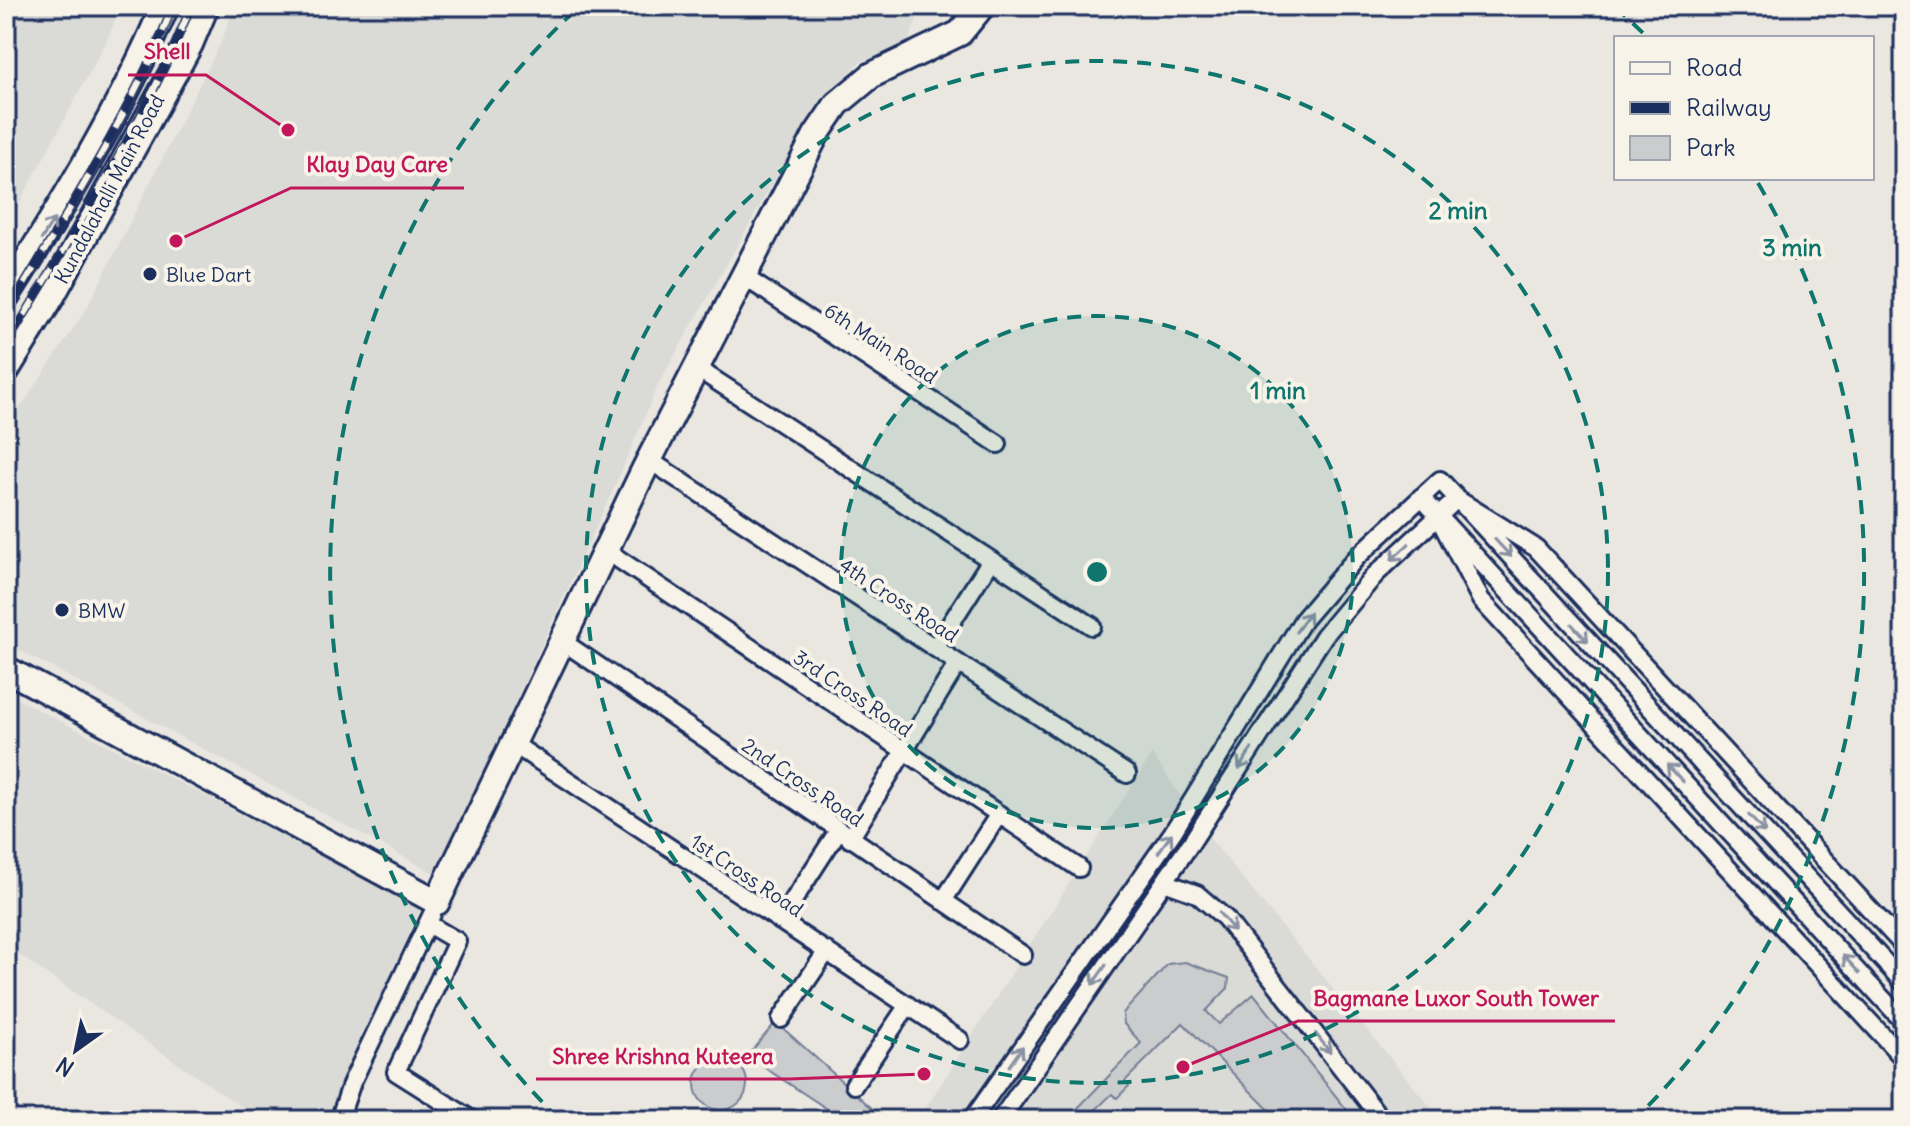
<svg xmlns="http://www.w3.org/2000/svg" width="1910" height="1126" font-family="Delius,sans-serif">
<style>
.built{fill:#dadad6}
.green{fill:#cbcccd;stroke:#737e96;stroke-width:2}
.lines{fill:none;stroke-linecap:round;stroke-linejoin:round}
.street-casing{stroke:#1b2f5e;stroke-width:22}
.secondary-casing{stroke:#1b2f5e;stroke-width:30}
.primary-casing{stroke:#1b2f5e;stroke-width:32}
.street{stroke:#f7f3e8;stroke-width:16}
.secondary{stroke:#f7f3e8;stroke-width:24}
.primary{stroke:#f7f3e8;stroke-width:26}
.rail-casing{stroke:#1b2f5e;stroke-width:9}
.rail{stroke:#f7f3e8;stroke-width:6;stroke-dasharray:18;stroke-linecap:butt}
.oneway{stroke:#8991a3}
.ring{fill:none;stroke:#0f766e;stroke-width:4;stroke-dasharray:14 10}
.poi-dot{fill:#1b2f5e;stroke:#f7f3e8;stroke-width:3}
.labels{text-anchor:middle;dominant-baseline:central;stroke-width:8;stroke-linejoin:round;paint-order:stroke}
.street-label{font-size:20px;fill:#1b2f5e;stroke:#f7f3e8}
.poi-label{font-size:20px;fill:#1b2f5e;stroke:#f7f3e8;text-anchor:start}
.centre{fill:#0f766e;stroke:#f7f3e8;stroke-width:4}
.ring-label{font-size:24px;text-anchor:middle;font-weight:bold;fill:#0f766e;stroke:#f7f3e8;stroke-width:8;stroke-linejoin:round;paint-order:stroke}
.leader{fill:none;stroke:#c2185b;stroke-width:3}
.callout-dot{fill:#c2185b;stroke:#f7f3e8;stroke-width:3}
.callout-label{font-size:22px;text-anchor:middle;font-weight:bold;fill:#c2185b;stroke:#f7f3e8;stroke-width:8;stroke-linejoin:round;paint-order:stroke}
</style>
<rect width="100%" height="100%" fill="#eae7e0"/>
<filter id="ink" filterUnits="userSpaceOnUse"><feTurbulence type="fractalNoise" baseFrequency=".0125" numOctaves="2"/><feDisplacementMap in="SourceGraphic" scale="16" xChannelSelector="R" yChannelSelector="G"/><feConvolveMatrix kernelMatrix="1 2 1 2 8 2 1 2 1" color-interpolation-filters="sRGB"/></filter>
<g filter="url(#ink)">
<path class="built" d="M 6,6 L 121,6 L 107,40 L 6,228 Z
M 235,6 L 922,6 L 907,45 L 860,62 L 817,105 L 658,385 L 618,479 L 436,874 L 6,643 L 6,429 L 86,310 L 221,42 Z
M 6,693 L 421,907 L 325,1120 L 261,1120 L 6,946 Z
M 1152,754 L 1211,840 L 1441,1120 L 918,1120 Z"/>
<path class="green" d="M 1185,962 L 1229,978 L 1228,988 L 1206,1011 L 1219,1024 L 1254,994 L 1355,1120 L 1279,1120 L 1183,1023 L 1125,1081 L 1129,1086 L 1117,1098 L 1112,1094 L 1085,1120 L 1076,1120 L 1071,1115 L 1141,1043 L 1124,1024 L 1123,1013 L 1168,964 Z
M 776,1022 L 885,1120 L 844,1120 L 747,1056 Z
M695 1084a26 26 0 1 1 52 0a26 26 0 1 1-52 0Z"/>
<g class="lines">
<defs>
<path id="street" d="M 743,276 L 998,444
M 695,367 L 1092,626
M 649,460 L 1127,774
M 1421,497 L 1904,1022
M 1438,516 L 1481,600 L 1904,1059
M 605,550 L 1079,868
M 562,641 L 1023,955
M 935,648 L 991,560
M 512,743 L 960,1040
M 850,839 L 958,663
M 1164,882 L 1197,894 L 1225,918 L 1382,1120
M 943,901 L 999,814
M 780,921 L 838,831
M 428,924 L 457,941 L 396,1072 L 472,1120
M 781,1019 L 827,951
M 854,1085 L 908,1005
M 339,1120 L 352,1082 L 432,914
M 972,1120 L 1173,832 L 1303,620 L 1356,558 L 1440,480 L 1904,983
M 1000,1120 L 1191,843 L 1324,636 L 1375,575 L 1457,499 L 1536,548 L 1904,946"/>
<path id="secondary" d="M 6,669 L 437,902 L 645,468 L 816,135 L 837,104 L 872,75 L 960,33 L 982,6"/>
<path id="primary" d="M 6,295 C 65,202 122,108 165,6
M 6,369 L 51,296 L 189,44 L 205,6"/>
</defs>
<use href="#street" class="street-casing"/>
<use href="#secondary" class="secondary-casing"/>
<use href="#primary" class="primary-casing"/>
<use href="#street" class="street"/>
<use href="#secondary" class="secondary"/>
<use href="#primary" class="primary"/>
<defs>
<path id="rail" d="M 6,315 C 65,215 131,114 173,6
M 6,346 C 71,236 144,126 191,6"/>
</defs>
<use href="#rail" class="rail-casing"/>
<use href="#rail" class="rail"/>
</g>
<defs><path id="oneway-shaft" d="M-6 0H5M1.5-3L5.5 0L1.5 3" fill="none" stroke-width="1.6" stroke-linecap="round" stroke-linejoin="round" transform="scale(2)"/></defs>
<g class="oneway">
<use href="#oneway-shaft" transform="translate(48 229) rotate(-58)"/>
<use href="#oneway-shaft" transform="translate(1503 548) rotate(47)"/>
<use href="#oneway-shaft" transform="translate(1400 552) rotate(137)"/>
<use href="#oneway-shaft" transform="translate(1303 622) rotate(-55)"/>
<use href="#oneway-shaft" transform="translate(1580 633) rotate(47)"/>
<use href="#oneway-shaft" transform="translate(1245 759) rotate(123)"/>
<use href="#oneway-shaft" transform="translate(1675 773) rotate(-133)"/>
<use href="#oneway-shaft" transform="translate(1757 824) rotate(47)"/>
<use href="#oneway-shaft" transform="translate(1165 843) rotate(-55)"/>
<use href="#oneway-shaft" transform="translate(1227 922) rotate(49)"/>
<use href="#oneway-shaft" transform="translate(1851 964) rotate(-133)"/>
<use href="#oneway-shaft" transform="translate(1099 975) rotate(125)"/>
<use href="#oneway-shaft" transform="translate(1323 1043) rotate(52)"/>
<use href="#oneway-shaft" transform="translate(1016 1056) rotate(-55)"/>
</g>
</g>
<circle cx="1097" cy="572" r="256" fill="#0f766e" fill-opacity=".12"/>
<g class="ring">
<circle cx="1097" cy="572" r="256"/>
<circle cx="1097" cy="572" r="511"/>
<path d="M559 1119A767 767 0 0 1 579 7M1615 7A767 767 0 0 1 1644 34M1758 183A767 767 0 0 1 1635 1119"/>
</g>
<g class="poi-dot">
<circle cx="150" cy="274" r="8"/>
<circle cx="62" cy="610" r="8"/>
</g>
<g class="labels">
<g class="street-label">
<text transform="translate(109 189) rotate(-62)">Kundalahalli Main Road</text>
<text transform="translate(881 343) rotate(33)">6th Main Road</text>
<text transform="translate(899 600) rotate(33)">4th Cross Road</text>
<text transform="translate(853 693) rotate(34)">3rd Cross Road</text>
<text transform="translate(803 782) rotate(34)">2nd Cross Road</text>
<text transform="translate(747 875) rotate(34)">1st Cross Road</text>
</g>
<g class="poi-label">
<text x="166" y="274">Blue Dart</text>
<text x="78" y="610">BMW</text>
</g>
</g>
<circle cx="1097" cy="572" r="12" class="centre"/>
<g class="ring-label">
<text x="1458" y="219">2 min</text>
<text x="1792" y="256">3 min</text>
<text x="1278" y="399">1 min</text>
</g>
<path class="leader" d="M288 130L206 75H128M176 241L291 188H464M1183 1067L1298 1021H1615M924 1074L789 1079H536"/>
<g class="callout-dot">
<circle cx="288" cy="130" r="8"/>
<circle cx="176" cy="241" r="8"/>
<circle cx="1183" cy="1067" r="8"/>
<circle cx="924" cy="1074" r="8"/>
</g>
<g class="callout-label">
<text x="167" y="59">Shell</text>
<text x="377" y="172">Klay Day Care</text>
<text x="1456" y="1006">Bagmane Luxor South Tower</text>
<text x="663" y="1064">Shree Krishna Kuteera</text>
</g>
<rect width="1910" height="1126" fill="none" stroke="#f7f3e8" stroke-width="32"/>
<rect x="16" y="16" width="1878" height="1094" fill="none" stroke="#1b2f5e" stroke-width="3" filter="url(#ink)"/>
<rect x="1614" y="36" width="260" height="144" fill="#f7f3e8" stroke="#9fa5b1" stroke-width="2"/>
<rect x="1630" y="62" width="40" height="12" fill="#f7f3e8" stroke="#9fa5b1" stroke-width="2"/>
<text x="1686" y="76" font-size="24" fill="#1b2f5e">Road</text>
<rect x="1630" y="102" width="40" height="12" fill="#1b2f5e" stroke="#9fa5b1" stroke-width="2"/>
<text x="1686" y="116" font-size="24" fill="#1b2f5e">Railway</text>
<rect x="1630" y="136" width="40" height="24" fill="#cbcccd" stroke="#9fa5b1" stroke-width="2"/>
<text x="1686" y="156" font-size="24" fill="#1b2f5e">Park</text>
<g transform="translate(76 1050) rotate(213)" stroke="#f7f3e8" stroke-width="6" paint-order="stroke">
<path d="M0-6L14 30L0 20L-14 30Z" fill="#1b2f5e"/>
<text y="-12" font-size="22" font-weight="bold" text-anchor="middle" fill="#1b2f5e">N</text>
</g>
</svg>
